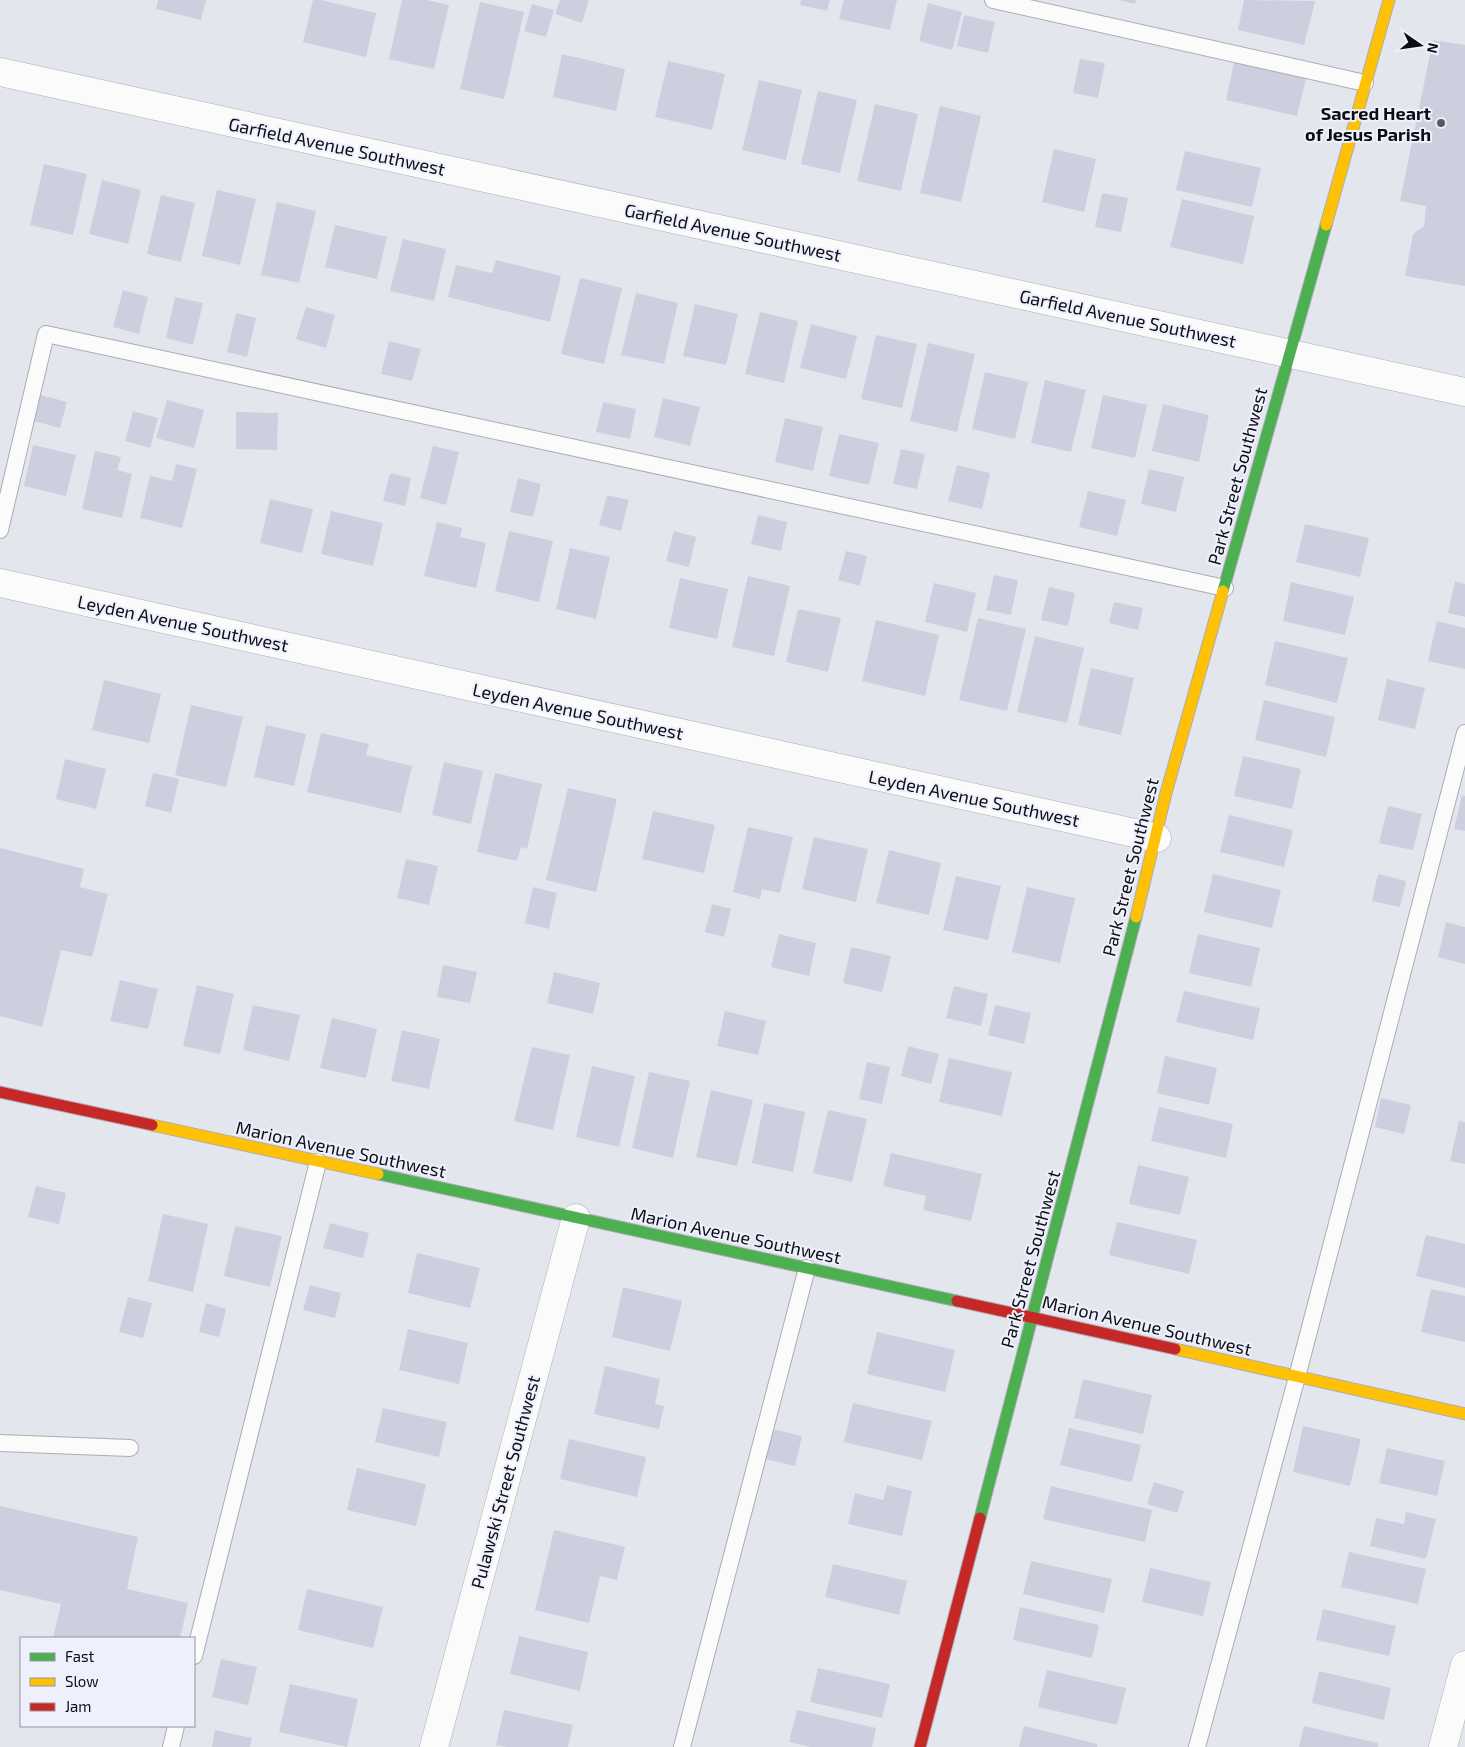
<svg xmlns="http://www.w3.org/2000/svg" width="1465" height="1747" font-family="'Exo 2',sans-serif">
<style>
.building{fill:#cdcfdf}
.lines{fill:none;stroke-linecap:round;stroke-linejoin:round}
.lane-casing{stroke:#acadb4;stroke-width:18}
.street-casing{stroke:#acadb4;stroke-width:29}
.fast-casing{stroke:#acadb4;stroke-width:13}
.slow-casing{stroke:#acadb4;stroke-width:13}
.jam-casing{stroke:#acadb4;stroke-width:13}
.lane{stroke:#fbfbfc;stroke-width:16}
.street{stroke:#fbfbfc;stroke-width:28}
.fast{stroke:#4caf50;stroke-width:11}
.slow{stroke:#ffc107;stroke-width:11}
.jam{stroke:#c62828;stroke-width:11}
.poi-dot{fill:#585a60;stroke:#eef0fd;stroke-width:2}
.labels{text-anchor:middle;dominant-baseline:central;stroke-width:4;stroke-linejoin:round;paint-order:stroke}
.poi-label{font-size:18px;font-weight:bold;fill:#0d0e13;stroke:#eef0fd;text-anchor:end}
.street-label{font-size:18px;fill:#0d0e13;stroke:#eef0fd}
</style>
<rect width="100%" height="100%" fill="#e4e6ee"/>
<path class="building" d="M 158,0 L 206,0 L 201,20 L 156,9 Z
M 313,0 L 321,0 L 376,13 L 366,57 L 303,42 Z
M 402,0 L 427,0 L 449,5 L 434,69 L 389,59 Z
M 560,0 L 589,0 L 582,23 L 555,14 Z
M 801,0 L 830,0 L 827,11 L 800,5 Z
M 844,0 L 897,0 L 890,30 L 839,19 Z
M 1118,0 L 1136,0 L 1135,4 Z
M 1244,0 L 1315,1 L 1304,45 L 1238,30 Z
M 480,2 L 524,12 L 504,99 L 460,89 Z
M 928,3 L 962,12 L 952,50 L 919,41 Z
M 532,4 L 554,10 L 546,37 L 524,31 Z
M 964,15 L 995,22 L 988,53 L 957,46 Z
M 1433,40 L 1465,45 L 1465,286 L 1405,276 L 1413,234 L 1424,226 L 1426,206 L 1400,201 Z
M 562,54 L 625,69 L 616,111 L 553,97 Z
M 1235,58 L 1307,74 L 1297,116 L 1226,100 Z
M 1080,59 L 1105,63 L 1098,98 L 1073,93 Z
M 668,61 L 725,74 L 712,130 L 655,117 Z
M 759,80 L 802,90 L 786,160 L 742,150 Z
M 818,91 L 857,100 L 840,173 L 801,164 Z
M 875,104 L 918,114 L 901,191 L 857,181 Z
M 940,106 L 981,116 L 961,202 L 920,193 Z
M 1054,149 L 1096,159 L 1084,212 L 1042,202 Z
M 1185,151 L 1261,168 L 1252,207 L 1176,190 Z
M 44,164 L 87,174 L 73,235 L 30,225 Z
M 102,180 L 141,190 L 128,244 L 89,234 Z
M 217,190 L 256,199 L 240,265 L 202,256 Z
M 1102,193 L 1128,198 L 1121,232 L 1095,227 Z
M 161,195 L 195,203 L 181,262 L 147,254 Z
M 1182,199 L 1254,216 L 1243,264 L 1170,247 Z
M 277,202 L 316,211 L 299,283 L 261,275 Z
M 335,225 L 387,237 L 377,279 L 325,267 Z
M 403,239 L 446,249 L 434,301 L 390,291 Z
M 496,260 L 561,276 L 550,322 L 448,297 L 456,265 L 492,273 Z
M 580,278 L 622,288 L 604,364 L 561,354 Z
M 123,290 L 148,297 L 139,334 L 113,327 Z
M 636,293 L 678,303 L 664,364 L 621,355 Z
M 175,297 L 203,303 L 193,345 L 166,338 Z
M 695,304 L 738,314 L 726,365 L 683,356 Z
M 306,307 L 335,315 L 326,348 L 296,339 Z
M 760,312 L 798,321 L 784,383 L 745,374 Z
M 236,313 L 256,318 L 247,357 L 227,352 Z
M 811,324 L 857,336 L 846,379 L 800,368 Z
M 876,335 L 917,344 L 902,408 L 861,399 Z
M 389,341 L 421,349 L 412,381 L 381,374 Z
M 928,343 L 975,354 L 957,432 L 910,421 Z
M 985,372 L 1028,382 L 1015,439 L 972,429 Z
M 1045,380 L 1086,390 L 1071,452 L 1031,443 Z
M 37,394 L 67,402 L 60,428 L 30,420 Z
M 1103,395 L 1147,405 L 1135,458 L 1091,448 Z
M 663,398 L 700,407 L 690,446 L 654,437 Z
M 167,400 L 204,410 L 194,448 L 156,438 Z
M 603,402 L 636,409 L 630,439 L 596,432 Z
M 1163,404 L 1209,415 L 1199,462 L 1152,451 Z
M 133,411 L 158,418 L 150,448 L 125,441 Z
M 236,412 L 278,413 L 277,450 L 236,449 Z
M 785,418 L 823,427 L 813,471 L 775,462 Z
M 839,434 L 879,443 L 869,485 L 829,476 Z
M 33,445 L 76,455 L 66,496 L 24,486 Z
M 433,446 L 459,452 L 446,505 L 420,498 Z
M 901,449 L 925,454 L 917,489 L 893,484 Z
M 95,451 L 121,457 L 117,470 L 132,474 L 122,518 L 82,509 Z
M 176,464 L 197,469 L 182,528 L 140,518 L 150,476 L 172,481 Z
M 957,465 L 990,473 L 982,509 L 948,501 Z
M 1149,469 L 1184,477 L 1176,512 L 1141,504 Z
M 390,473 L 411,478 L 405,506 L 383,501 Z
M 518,478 L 541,484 L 533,517 L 510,512 Z
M 1088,491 L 1126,500 L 1117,536 L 1079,527 Z
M 607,495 L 629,500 L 621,531 L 599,525 Z
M 270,499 L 313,509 L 302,553 L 260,543 Z
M 331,511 L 383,523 L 373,566 L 321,554 Z
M 758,515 L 787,522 L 781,551 L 751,544 Z
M 437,522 L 462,528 L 460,537 L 486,543 L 476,588 L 424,576 Z
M 1305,524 L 1369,538 L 1360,577 L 1296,562 Z
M 509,531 L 553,541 L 539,602 L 495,591 Z
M 674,531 L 696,537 L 689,567 L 666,561 Z
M 570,548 L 610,557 L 596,619 L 556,609 Z
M 846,551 L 867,556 L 860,586 L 838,580 Z
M 994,575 L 1018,580 L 1011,615 L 986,610 Z
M 748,576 L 790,586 L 774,656 L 732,647 Z
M 680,578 L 728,589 L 717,639 L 669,628 Z
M 1455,581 L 1465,584 L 1465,617 L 1448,613 Z
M 1291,582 L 1354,597 L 1345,635 L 1283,621 Z
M 934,583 L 976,593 L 967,632 L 925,622 Z
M 1049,587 L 1075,593 L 1068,626 L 1041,620 Z
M 1114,602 L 1143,608 L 1138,630 L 1109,623 Z
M 798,609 L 841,618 L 828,672 L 786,662 Z
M 978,618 L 1026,629 L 1007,711 L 959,700 Z
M 876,620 L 939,635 L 925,696 L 862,681 Z
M 1437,621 L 1465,628 L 1465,669 L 1428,661 Z
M 1035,636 L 1084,648 L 1067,723 L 1017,712 Z
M 1275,641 L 1348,658 L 1337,703 L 1265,685 Z
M 1091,668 L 1134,678 L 1121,735 L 1078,725 Z
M 1387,679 L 1425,688 L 1415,729 L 1378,720 Z
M 104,680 L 161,694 L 149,743 L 92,730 Z
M 1264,700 L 1335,717 L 1326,757 L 1255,740 Z
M 191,705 L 243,717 L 226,787 L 175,775 Z
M 266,725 L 306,734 L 294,786 L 254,777 Z
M 321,733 L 369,744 L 366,755 L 412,766 L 401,813 L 307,792 Z
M 1243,756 L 1301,769 L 1292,809 L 1234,796 Z
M 65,759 L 106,769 L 96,809 L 56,799 Z
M 444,762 L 483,771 L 471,824 L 432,815 Z
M 153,773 L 179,779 L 171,813 L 145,806 Z
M 495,773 L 542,784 L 527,849 L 521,847 L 517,861 L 477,852 Z
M 568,788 L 617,799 L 596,892 L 546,880 Z
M 1462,795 L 1465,796 L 1465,831 L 1454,829 Z
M 1388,806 L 1422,814 L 1413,850 L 1379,843 Z
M 653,811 L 715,825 L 704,873 L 642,859 Z
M 1229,815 L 1293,830 L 1284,867 L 1220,852 Z
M 748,827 L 793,837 L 780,893 L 762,889 L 760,899 L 733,892 Z
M 814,837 L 868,849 L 856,902 L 802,889 Z
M 0,848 L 84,869 L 80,887 L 108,894 L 92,957 L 61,950 L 42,1027 L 0,1016 Z
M 889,850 L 941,863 L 929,915 L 876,903 Z
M 406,859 L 438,866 L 429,905 L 397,898 Z
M 1213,874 L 1281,890 L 1272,928 L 1204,912 Z
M 1378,874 L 1406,881 L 1400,907 L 1372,901 Z
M 956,876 L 1001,886 L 988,940 L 943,930 Z
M 533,887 L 557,893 L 549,929 L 525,923 Z
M 1027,887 L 1075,898 L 1060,963 L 1012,952 Z
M 712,904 L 731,909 L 724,937 L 705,932 Z
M 1446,922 L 1465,927 L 1465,964 L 1438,957 Z
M 779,934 L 816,943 L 809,976 L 771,967 Z
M 1198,934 L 1260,948 L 1251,987 L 1189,973 Z
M 851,947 L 891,956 L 882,992 L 843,983 Z
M 443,965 L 477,972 L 470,1003 L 437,997 Z
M 554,972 L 600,983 L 593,1014 L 547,1003 Z
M 120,980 L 158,989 L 148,1029 L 110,1021 Z
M 197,985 L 234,994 L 220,1054 L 183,1046 Z
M 954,986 L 988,994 L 981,1026 L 946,1018 Z
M 1184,991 L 1260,1008 L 1253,1040 L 1176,1022 Z
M 253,1005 L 300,1015 L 289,1061 L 243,1050 Z
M 995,1005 L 1031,1013 L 1024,1044 L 988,1035 Z
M 725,1011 L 766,1021 L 758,1055 L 717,1046 Z
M 332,1018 L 377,1029 L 366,1078 L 320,1068 Z
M 402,1030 L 440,1039 L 429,1089 L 391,1081 Z
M 908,1046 L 939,1054 L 931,1084 L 901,1076 Z
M 532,1047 L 570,1055 L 553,1130 L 514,1121 Z
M 1165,1056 L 1217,1068 L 1209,1105 L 1157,1093 Z
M 949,1058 L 1012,1072 L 1002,1116 L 939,1102 Z
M 867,1062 L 890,1067 L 882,1104 L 859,1099 Z
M 592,1066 L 635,1076 L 619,1147 L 576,1137 Z
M 649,1072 L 690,1081 L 673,1158 L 632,1148 Z
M 711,1090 L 753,1100 L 737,1166 L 696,1157 Z
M 1381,1098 L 1411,1105 L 1404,1134 L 1375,1127 Z
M 764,1103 L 805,1112 L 793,1172 L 752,1163 Z
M 1159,1107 L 1233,1124 L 1226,1158 L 1151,1141 Z
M 828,1110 L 867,1119 L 852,1182 L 813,1173 Z
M 1459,1121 L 1465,1122 L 1465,1164 L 1450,1161 Z
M 891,1153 L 982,1174 L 971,1221 L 923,1210 L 926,1196 L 883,1186 Z
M 1138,1165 L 1189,1177 L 1180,1215 L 1129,1204 Z
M 36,1186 L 66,1193 L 59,1224 L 28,1217 Z
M 163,1214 L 208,1224 L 193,1292 L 148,1281 Z
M 1117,1222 L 1197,1240 L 1189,1274 L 1109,1255 Z
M 330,1223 L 369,1233 L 363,1258 L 323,1248 Z
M 235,1226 L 282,1236 L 270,1287 L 224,1276 Z
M 1426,1235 L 1465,1244 L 1465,1288 L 1416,1276 Z
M 417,1253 L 480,1268 L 470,1308 L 408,1293 Z
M 310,1285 L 341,1293 L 335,1318 L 303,1310 Z
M 623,1287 L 682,1301 L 670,1351 L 612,1337 Z
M 1431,1289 L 1465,1296 L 1465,1342 L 1421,1332 Z
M 128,1297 L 152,1303 L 143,1338 L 119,1332 Z
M 206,1303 L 226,1309 L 219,1337 L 199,1332 Z
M 408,1329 L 468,1343 L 459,1384 L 399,1370 Z
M 877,1332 L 955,1350 L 945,1392 L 867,1374 Z
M 605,1366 L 660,1379 L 655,1404 L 664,1406 L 659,1429 L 594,1414 Z
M 1083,1379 L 1152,1395 L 1143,1434 L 1074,1418 Z
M 853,1403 L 932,1421 L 922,1460 L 844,1442 Z
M 383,1408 L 447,1422 L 439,1457 L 375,1442 Z
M 1303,1426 L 1361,1439 L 1350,1486 L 1293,1472 Z
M 1069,1428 L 1141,1445 L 1132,1482 L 1060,1465 Z
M 772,1429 L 802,1436 L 795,1466 L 765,1459 Z
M 569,1439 L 646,1457 L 637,1497 L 560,1479 Z
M 1387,1448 L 1445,1461 L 1437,1496 L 1379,1483 Z
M 357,1468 L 426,1484 L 416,1526 L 347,1510 Z
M 1154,1482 L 1184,1491 L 1177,1513 L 1147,1504 Z
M 887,1485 L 912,1491 L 902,1536 L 848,1524 L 855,1493 L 883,1500 Z
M 1051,1486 L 1152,1510 L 1145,1542 L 1043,1519 Z
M 0,1506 L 138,1537 L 127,1589 L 188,1603 L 180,1638 L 53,1638 L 61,1604 L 0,1590 Z
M 1406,1512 L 1436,1519 L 1426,1559 L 1370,1546 L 1376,1518 L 1404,1524 Z
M 554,1530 L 625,1547 L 617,1580 L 600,1576 L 589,1623 L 535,1610 Z
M 1349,1552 L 1426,1569 L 1418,1604 L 1341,1587 Z
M 1031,1561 L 1112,1579 L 1104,1613 L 1023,1594 Z
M 833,1564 L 907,1581 L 899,1615 L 825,1597 Z
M 1150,1568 L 1211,1582 L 1203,1616 L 1142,1602 Z
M 307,1589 L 383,1607 L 373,1648 L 298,1630 Z
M 1020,1607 L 1099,1625 L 1092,1658 L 1013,1640 Z
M 1323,1609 L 1396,1626 L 1389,1656 L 1316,1640 Z
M 519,1636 L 588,1652 L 580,1691 L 510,1674 Z
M 221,1659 L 257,1667 L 248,1705 L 212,1697 Z
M 818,1668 L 890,1684 L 882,1718 L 810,1702 Z
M 1047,1670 L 1126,1688 L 1117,1725 L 1038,1707 Z
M 1319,1671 L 1391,1688 L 1384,1720 L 1312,1703 Z
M 290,1684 L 358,1699 L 347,1747 L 279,1732 Z
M 504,1710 L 573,1725 L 568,1747 L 507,1747 L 496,1745 Z
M 797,1710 L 876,1728 L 872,1747 L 810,1747 L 789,1742 Z
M 1024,1726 L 1098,1744 L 1097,1747 L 1019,1747 Z
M 1304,1726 L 1378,1743 L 1378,1747 L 1299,1747 Z
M 215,1730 L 252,1738 L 250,1747 L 212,1747 Z"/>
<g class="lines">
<defs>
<path id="lane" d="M 993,0 L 1365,83
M 0,530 L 46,334 L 1225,588
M 0,1443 L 130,1448
M 194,1656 L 318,1162
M 171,1747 L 176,1726
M 682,1747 L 807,1268
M 1197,1747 L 1297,1377 L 1465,733"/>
<path id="street" d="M 0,72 L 1465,392
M 0,583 L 1157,838
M 434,1747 L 576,1218
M 1443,1747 L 1465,1665"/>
<path id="fast" d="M 1223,591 L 1326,225
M 378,1174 L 957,1301
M 980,1518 L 1136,917"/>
<path id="slow" d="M 1326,225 L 1389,0
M 1136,917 L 1166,793 L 1223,591
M 152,1125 L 378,1174
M 1175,1349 L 1465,1414"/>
<path id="jam" d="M 0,1092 L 152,1125
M 957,1301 L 1175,1349
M 920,1747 L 980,1518"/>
</defs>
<use href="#lane" class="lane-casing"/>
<use href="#street" class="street-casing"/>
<use href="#fast" class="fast-casing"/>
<use href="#slow" class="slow-casing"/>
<use href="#jam" class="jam-casing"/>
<use href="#lane" class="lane"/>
<use href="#street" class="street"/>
<use href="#fast" class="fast"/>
<use href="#slow" class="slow"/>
<use href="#jam" class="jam"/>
</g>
<circle class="poi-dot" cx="1441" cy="123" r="5"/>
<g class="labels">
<g class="poi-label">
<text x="1431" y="113">Sacred Heart<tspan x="1431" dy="21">of Jesus Parish</tspan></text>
</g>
<g class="street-label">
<text transform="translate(337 146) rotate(12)">Garfield Avenue Southwest</text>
<text transform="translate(733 232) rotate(12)">Garfield Avenue Southwest</text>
<text transform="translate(1128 318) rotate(12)">Garfield Avenue Southwest</text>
<text transform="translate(1237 476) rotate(-75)">Park Street Southwest</text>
<text transform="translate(183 623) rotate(12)">Leyden Avenue Southwest</text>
<text transform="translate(578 711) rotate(12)">Leyden Avenue Southwest</text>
<text transform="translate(974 798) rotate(12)">Leyden Avenue Southwest</text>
<text transform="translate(1130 867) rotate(-76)">Park Street Southwest</text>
<text transform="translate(341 1149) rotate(12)">Marion Avenue Southwest</text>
<text transform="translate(736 1235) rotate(12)">Marion Avenue Southwest</text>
<text transform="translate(1030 1259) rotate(-75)">Park Street Southwest</text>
<text transform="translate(1147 1325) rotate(13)">Marion Avenue Southwest</text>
<text transform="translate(505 1482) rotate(-75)">Pulawski Street Southwest</text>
</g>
</g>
<rect x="20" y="1637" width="175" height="90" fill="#eef0fd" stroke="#94969f"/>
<rect x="30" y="1653" width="25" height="8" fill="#4caf50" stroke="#94969f"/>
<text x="65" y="1662" font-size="15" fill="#0d0e13">Fast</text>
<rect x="30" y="1678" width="25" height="8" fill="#ffc107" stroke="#94969f"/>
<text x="65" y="1687" font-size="15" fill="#0d0e13">Slow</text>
<rect x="30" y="1703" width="25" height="8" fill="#c62828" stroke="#94969f"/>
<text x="65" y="1712" font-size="15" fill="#0d0e13">Jam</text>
<g transform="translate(1420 45) rotate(103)" stroke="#eef0fd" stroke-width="4" paint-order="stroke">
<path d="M0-4L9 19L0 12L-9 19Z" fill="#0d0e13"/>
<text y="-8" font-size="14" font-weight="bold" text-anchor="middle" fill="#0d0e13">N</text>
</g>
</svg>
